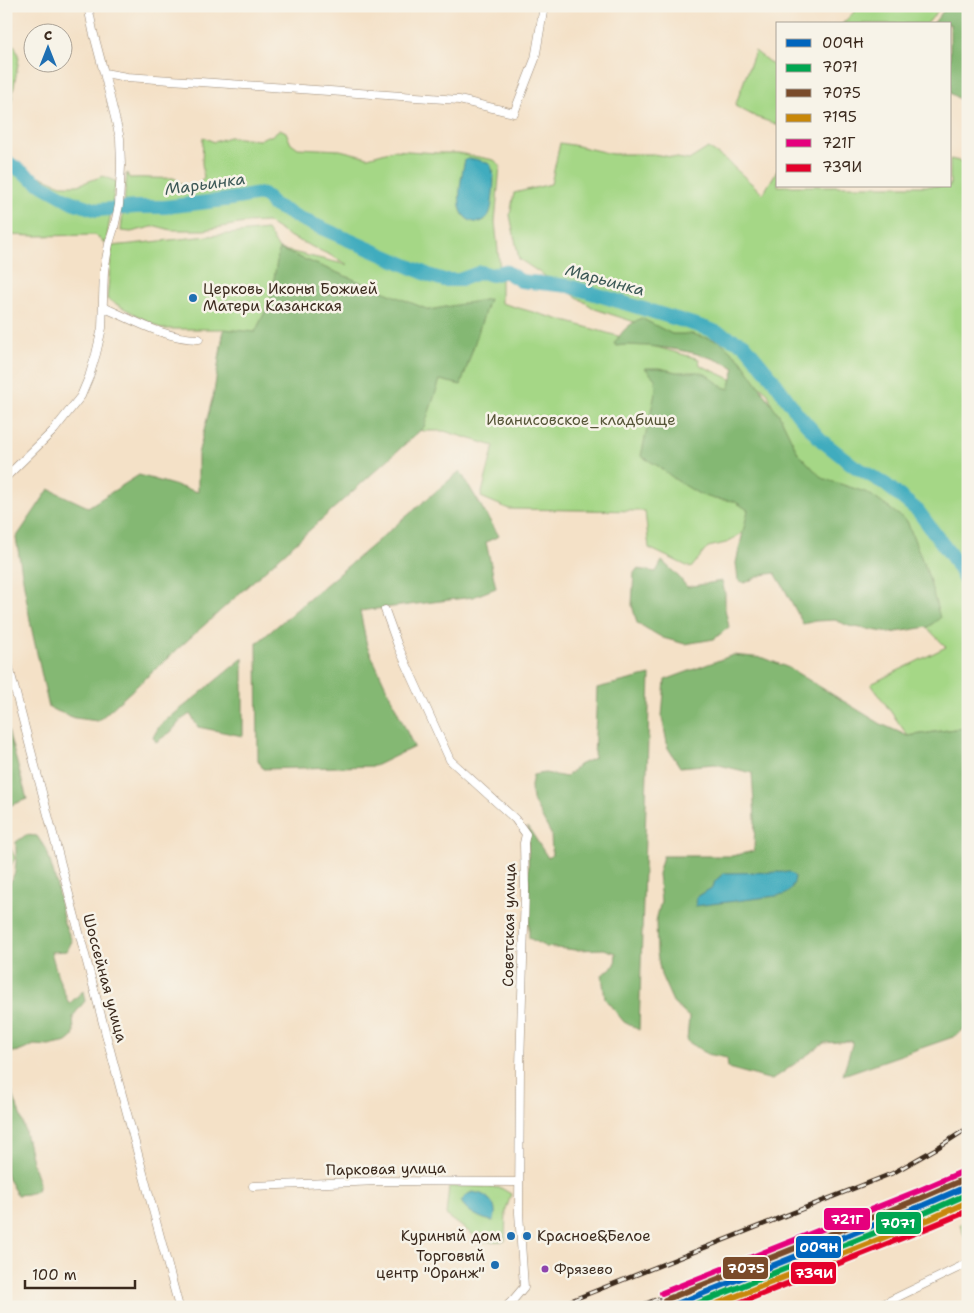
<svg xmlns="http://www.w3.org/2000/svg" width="974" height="1313" font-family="'Shantell Sans',sans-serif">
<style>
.green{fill:#a5d786;stroke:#708052}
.forest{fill:#84b873;stroke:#607148}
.water{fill:#3facbe;stroke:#3d6b6e}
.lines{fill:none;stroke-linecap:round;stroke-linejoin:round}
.river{stroke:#3facbe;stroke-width:14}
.minor-casing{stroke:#988672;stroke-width:9}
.minor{stroke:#fff;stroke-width:8}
.rail-casing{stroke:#3b2a1e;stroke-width:4.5}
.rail{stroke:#f7f3e8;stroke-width:2.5;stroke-dasharray:8;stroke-linecap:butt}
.rail-1-casing{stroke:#f7f3e8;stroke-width:10}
.rail-2-casing{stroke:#f7f3e8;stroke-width:10}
.rail-3-casing{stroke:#f7f3e8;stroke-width:10}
.rail-4-casing{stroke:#f7f3e8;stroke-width:10}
.rail-5-casing{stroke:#f7f3e8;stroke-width:10}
.rail-6-casing{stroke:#f7f3e8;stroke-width:10}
.rail-1{stroke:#0065bd;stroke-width:6}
.rail-2{stroke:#00a651;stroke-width:6}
.rail-3{stroke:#7a4b2a;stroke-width:6}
.rail-4{stroke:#c88708;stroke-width:6}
.rail-5{stroke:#e5007d;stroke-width:6}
.rail-6{stroke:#e4002b;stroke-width:6}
.poi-dot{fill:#1f6fb2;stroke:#f7f3e8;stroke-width:2}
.bus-dot{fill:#8e44ad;stroke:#f7f3e8;stroke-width:2}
.labels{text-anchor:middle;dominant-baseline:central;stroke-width:5;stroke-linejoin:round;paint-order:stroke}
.bus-label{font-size:14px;fill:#3b2a1e;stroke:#f7f3e8;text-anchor:start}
.poi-label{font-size:15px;fill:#3b2a1e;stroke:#f7f3e8;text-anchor:start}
.park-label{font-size:15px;fill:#565538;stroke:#f7f3e8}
.street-label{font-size:15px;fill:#3b2a1e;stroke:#f7f3e8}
.water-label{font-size:16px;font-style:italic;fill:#3c5856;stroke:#f7f3e8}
.line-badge{stroke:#f7f3e8;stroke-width:2}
.badge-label{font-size:14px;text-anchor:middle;font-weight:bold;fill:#fff}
</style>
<rect width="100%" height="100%" fill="#f7f3e8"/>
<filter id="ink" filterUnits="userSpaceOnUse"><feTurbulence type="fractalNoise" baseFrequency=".02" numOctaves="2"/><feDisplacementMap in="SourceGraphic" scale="10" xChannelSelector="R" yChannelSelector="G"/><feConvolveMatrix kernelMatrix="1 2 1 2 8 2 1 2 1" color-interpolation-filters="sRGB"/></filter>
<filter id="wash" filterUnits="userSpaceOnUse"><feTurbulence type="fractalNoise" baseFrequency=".0096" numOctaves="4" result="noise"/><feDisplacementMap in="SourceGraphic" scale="20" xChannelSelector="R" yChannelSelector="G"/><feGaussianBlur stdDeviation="1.12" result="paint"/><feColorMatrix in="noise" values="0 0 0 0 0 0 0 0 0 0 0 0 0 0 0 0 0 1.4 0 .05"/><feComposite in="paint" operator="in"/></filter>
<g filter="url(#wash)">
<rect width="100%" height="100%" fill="#f4e1c7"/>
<path class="green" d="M 860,6 L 942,6 L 927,24 L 842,24 Z
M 6,41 L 15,46 L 19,58 L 9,115 L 6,121 Z
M 755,51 L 778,69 L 778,125 L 756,117 L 735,106 Z
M 280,129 L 286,132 L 290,142 L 298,148 L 340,150 L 368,157 L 393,150 L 436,153 L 458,153 L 494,160 L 500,165 L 495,222 L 501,279 L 501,303 L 699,359 L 700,365 L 757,391 L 769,491 L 742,533 L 726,543 L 708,547 L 691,568 L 649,548 L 645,511 L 509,509 L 481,497 L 494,446 L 444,431 L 424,431 L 318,408 L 218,366 L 224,329 L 162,329 L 107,299 L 112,246 L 267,230 L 279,249 L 348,265 L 334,257 L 289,236 L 267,222 L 245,223 L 204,230 L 171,230 L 156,226 L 131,232 L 121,231 L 127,173 L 129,178 C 144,177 158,179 173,178 L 176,179 L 184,187 L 198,185 L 204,178 L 202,163 L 203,137 L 214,142 L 229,137 L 259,140 L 267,136 L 271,136 Z
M 560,143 L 578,146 L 612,154 L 653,154 L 689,160 L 708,148 L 726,160 L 763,194 L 778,169 L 778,186 L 950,186 L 950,159 L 968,163 L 968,727 L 908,736 L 871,684 L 946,647 L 889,589 L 795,475 L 768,393 L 717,349 L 595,309 L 519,259 L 510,215 L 514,193 L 551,184 Z
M 6,152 L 16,166 L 61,185 L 78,185 L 103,176 L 117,182 L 114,192 L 106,244 L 95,235 L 36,236 L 6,235 Z
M 6,839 L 15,858 L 6,873 Z
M 449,1186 L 478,1186 L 501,1188 L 511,1194 L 506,1210 L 505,1241 L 483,1242 L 446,1215 Z
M 968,1221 L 968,1246 L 960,1224 Z"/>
<path class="forest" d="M 947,6 L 968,6 L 968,105 L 950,93 L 950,24 L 933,24 Z
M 279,249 L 429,310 L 489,299 L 461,385 L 440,380 L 424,427 L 98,721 L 75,718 L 49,708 L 31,626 L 16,538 L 49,489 L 88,507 L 139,475 L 198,492 L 198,454 L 214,392 L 224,329 L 255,332 L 270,302 Z
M 641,318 L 672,334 L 692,334 L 720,341 L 741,360 L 780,416 L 798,453 L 822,478 L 868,493 L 907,521 L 928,575 L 940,618 L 928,627 L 890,633 L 849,626 L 835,620 L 815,621 L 803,624 L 783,586 L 775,573 L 762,575 L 744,583 L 738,580 L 736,563 L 748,510 L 734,501 L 714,499 L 699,494 L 676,480 L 658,466 L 641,456 L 656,389 L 655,379 L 645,368 L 660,368 L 676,372 L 698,372 L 706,374 L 723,387 L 729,389 L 735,368 C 709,354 678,349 648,346 C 638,346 627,344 617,346 L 614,344 C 623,330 627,326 641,318 Z
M 460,471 L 499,536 L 486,542 L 496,588 L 473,597 L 360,611 L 367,646 L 414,747 L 375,766 L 263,769 L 258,760 L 257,643 Z
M 662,561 L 678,576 L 687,587 L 722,581 L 725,594 L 725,609 L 729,627 L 714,639 L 685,644 L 663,638 L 637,623 L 632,605 L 634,573 L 637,569 L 656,572 Z
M 733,655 L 764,658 L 789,668 L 881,724 L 908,736 L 968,727 L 968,1027 L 953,1037 L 843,1075 L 853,1041 L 824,1043 L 772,1080 L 728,1068 L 727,1058 L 707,1054 L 687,1041 L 689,1017 L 674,1004 L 661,975 L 657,953 L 656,921 L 661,901 L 658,874 L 663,856 L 732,856 L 754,851 L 755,818 L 752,773 L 715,764 L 680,767 L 668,748 L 662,717 L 665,680 Z
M 243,658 L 243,736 L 198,727 L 190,714 L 181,720 L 171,732 L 156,742 L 153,737 L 160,725 L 192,700 Z
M 650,675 L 639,1030 L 624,1022 L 605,999 L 602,975 L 615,965 L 616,953 L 604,949 L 576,950 L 546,947 L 529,938 L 528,827 L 548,858 L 552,855 L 551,834 L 532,799 L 531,786 L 533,775 L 545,773 L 566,777 L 579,765 L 594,758 L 597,688 Z
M 6,723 L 27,799 L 6,807 Z
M 26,835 L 37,836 L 47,851 L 56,882 L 64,923 L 72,941 L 67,951 L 51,952 L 58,977 L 69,1004 L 83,991 L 85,1001 L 73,1016 L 74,1032 L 73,1037 L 67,1042 L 49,1046 L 34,1045 L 21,1051 L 6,1053 L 6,893 L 15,872 L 16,862 L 16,842 Z
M 10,1086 L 23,1123 L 32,1162 L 39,1183 L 37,1191 L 27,1194 L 17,1195 L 8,1179 L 6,1171 L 6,1087 Z"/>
<path class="water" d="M 468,159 L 475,159 L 490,164 C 495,174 494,183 493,194 C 492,201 492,211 488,216 C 480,228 464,221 461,210 C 457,200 462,171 465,160 Z
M 790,872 L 795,877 C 794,885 791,891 784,895 L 695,906 L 697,897 L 713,887 L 715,881 L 724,873 Z
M 473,1192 C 476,1193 479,1193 481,1194 C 492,1198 499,1211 493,1221 C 482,1220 465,1211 461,1201 L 468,1194 Z"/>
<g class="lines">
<path class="river" d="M 6,161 L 40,184 L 72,202 L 97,210 L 136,207 L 165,207 L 225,200 L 260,194 L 268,197 L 272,204 L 301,219 L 431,276 L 444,280 L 459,280 L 481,272 L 492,275 L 505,271 L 521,281 L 569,286 L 709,329 L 744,344 L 772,378 L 797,413 L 822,441 L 854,466 L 885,484 L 918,511 L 953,558 L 968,586"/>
</g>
</g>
<g filter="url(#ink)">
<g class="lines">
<defs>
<path id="minor" d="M 88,6 L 93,31 L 104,73
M 103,307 C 133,320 165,339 199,339
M 6,477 L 54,430 L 81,396 L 89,377 L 96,354 L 102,328 L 104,270 L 109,244 L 114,228 L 119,205 L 121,166 L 120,138 L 104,73 L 127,77 L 459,100 L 514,113 L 535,59 L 544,6
M 385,610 L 398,646 L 450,760 L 515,819 L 526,834 L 524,843 L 525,890 L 520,1067 L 519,1213 L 524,1287 L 513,1300 L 506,1307
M 6,656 L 117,1076 L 179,1307
M 253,1186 L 379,1181 L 519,1182
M 877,1307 L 968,1263"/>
</defs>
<use href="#minor" class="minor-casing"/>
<use href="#minor" class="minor"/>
<defs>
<path id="rail" d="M 776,1281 L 819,1269 L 968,1211
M 560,1307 L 570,1301 L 893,1173 L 937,1148 L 968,1128
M 637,1307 L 903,1203
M 680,1307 L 917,1213 L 968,1192"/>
</defs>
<use href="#rail" class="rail-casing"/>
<use href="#rail" class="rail"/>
<defs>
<path id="rail-1" d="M 669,1307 L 924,1205 L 968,1186"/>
<path id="rail-2" d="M 689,1307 L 927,1212 L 968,1194"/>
<path id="rail-3" d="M 665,1300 L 921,1198 L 965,1179"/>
<path id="rail-4" d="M 709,1307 L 930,1219 L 968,1202"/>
<path id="rail-5" d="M 662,1293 L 918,1191 L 962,1172"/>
<path id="rail-6" d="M 729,1307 L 932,1226 L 968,1211"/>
</defs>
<use href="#rail-1" class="rail-1-casing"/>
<use href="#rail-2" class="rail-2-casing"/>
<use href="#rail-3" class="rail-3-casing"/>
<use href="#rail-4" class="rail-4-casing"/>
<use href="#rail-5" class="rail-5-casing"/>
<use href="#rail-6" class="rail-6-casing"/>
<use href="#rail-1" class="rail-1"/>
<use href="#rail-2" class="rail-2"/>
<use href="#rail-3" class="rail-3"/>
<use href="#rail-4" class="rail-4"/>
<use href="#rail-5" class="rail-5"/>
<use href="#rail-6" class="rail-6"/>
</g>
</g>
<g class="poi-dot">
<circle cx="193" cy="298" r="5"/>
<circle cx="511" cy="1236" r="5"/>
<circle cx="527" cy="1236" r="5"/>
<circle cx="495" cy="1265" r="5"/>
</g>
<circle class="bus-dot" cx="545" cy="1269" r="4.5"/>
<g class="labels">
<g class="bus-label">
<text x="554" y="1269">Фрязево</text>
</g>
<g class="poi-label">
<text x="203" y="289">Церковь Иконы Божией<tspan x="203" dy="17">Матери Казанская</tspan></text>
<text x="501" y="1236" text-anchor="end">Куриный дом</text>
<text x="537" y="1236">Красное&amp;Белое</text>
<text x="485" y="1256" text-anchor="end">Торговый<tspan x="485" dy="17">центр "Оранж"</tspan></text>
</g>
<g class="park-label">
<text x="581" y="420">Иванисовское_кладбище</text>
</g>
<g class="street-label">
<text transform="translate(509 925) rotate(-89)">Советская улица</text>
<text transform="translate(105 978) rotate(75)">Шоссейная улица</text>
<text transform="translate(386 1169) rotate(-1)">Парковая улица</text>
</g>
<g class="water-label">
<text transform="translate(205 184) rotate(-8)">Марьинка</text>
<text transform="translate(605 280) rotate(15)">Марьинка</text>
</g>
</g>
<g class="line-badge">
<rect x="823" y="1207" width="48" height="24" rx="5" fill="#e5007d"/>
<rect x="875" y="1211" width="47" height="24" rx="5" fill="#00a651"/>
<rect x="795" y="1235" width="47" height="24" rx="5" fill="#0065bd"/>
<rect x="722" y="1256" width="47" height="24" rx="5" fill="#7a4b2a"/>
<rect x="790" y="1261" width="47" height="24" rx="5" fill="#e4002b"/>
</g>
<g class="badge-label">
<text x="847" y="1224">721Г</text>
<text x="898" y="1228">7071</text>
<text x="819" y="1252">009Н</text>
<text x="746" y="1273">7075</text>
<text x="814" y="1278">739И</text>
</g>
<rect width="974" height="1313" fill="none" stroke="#f7f3e8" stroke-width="25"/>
<rect x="776" y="22" width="175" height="165" fill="#f7f3e8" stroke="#aca397"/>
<rect x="786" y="39" width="25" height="8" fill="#0065bd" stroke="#aca397"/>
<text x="822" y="48" font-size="15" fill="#3b2a1e">009Н</text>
<rect x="786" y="64" width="25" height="8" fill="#00a651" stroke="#aca397"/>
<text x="822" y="72" font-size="15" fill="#3b2a1e">7071</text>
<rect x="786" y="89" width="25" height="8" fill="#7a4b2a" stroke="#aca397"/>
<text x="822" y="98" font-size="15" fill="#3b2a1e">7075</text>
<rect x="786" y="114" width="25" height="8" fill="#c88708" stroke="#aca397"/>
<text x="822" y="122" font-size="15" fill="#3b2a1e">7195</text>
<rect x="786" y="139" width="25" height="8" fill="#e5007d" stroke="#aca397"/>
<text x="822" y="148" font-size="15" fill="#3b2a1e">721Г</text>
<rect x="786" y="164" width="25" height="8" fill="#e4002b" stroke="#aca397"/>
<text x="822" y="172" font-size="15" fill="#3b2a1e">739И</text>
<g transform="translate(48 48)"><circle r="24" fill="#f7f3e8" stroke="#aca397"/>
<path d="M0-4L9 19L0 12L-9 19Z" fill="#1f6fb2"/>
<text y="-8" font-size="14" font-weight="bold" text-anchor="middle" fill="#3b2a1e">С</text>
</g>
<path d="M25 1280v8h110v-8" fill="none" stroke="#3b2a1e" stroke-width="2.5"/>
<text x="32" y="1280" font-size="15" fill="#3b2a1e" stroke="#f7f3e8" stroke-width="4" paint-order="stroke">100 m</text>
</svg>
